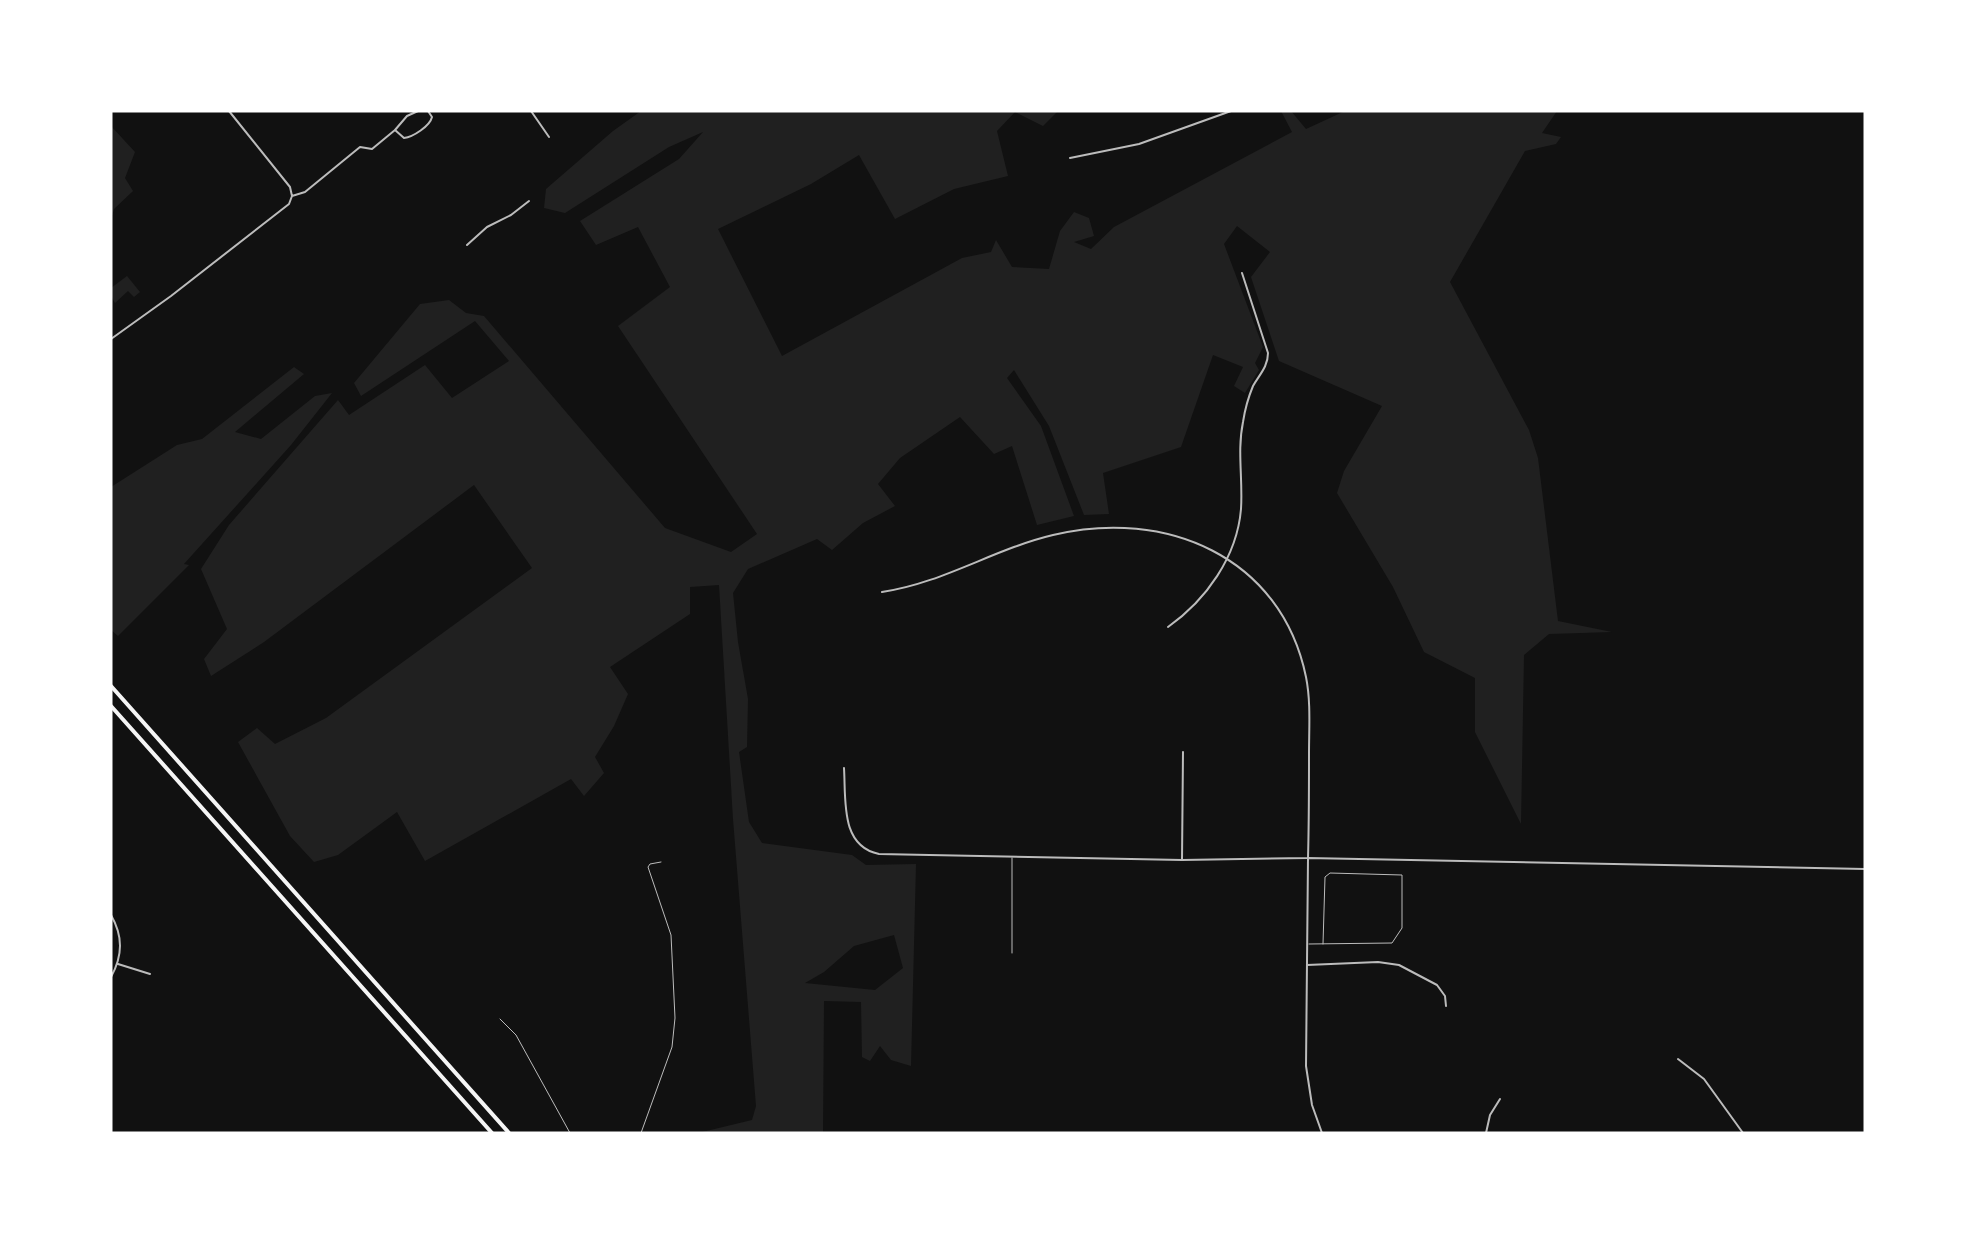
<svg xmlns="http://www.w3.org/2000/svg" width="1976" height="1244" font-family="Spectral,serif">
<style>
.green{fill:#202020;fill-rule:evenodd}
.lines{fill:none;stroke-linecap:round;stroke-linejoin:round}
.service{stroke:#bcbcbc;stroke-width:1}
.minor{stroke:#bcbcbc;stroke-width:2}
.tertiary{stroke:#bcbcbc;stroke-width:2}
.motorway{stroke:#f5f5f5;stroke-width:4}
</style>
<rect width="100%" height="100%" fill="#111"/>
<path class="green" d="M 641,111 L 1058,111 L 1043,126 L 1015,112 L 997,131 L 1008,176 L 954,189 L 895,219 L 859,155 L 811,184 L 718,229 L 782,356 L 962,258 L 991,252 L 996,240 L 1012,267 L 1049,269 L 1060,231 L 1074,212 L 1089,218 L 1094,236 L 1074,242 L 1091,249 L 1114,227 L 1292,132 L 1281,111 L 1291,111 L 1306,129 L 1345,111 L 1557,111 L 1542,133 L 1561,137 L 1556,144 L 1525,151 L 1450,282 L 1529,430 L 1538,458 L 1558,621 L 1612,632 L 1549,634 L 1524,655 L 1521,824 L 1475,732 L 1475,678 L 1424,652 L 1393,587 L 1337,493 L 1344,471 L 1382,406 L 1279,361 L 1251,277 L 1270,252 L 1237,226 L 1224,244 L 1263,347 L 1255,363 L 1259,370 L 1245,393 L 1234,386 L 1243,367 L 1213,355 L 1181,447 L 1103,473 L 1109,514 L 1084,515 L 1049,426 L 1014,370 L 1007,378 L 1041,426 L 1074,516 L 1037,525 L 1012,446 L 994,454 L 960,417 L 900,458 L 878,484 L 895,506 L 863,523 L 832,550 L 817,539 L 748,569 L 733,593 L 738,642 L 748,699 L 747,747 L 739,752 L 749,822 L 762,843 L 852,855 L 866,865 L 916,864 L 911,1066 L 891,1060 L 880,1046 L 870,1061 L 862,1057 L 861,1002 L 824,1001 L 823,1133 L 698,1133 L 752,1120 L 756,1106 L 733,819 L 719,585 L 690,587 L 690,614 L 610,667 L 628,694 L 614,726 L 595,757 L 604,773 L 584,796 L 571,779 L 425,861 L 397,812 L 338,855 L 314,862 L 290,836 L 238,742 L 257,728 L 275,744 L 326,718 L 532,568 L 474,485 L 264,642 L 211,676 L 204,659 L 227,629 L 201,569 L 229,525 L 338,400 L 349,415 L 425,365 L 452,398 L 509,361 L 475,321 L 361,396 L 354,383 L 420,304 L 449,300 L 466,313 L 484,316 L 665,528 L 731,552 L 757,534 L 618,326 L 670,287 L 638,227 L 596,245 L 580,221 L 679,159 L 703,132 L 669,147 L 565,213 L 544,208 L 546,189 L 613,131 ZM 894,935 L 903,968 L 875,990 L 805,983 L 824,972 L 854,946 Z
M 111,126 L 135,152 L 125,178 L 133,191 L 114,209 L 111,219 Z
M 127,276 L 140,292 L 134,297 L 128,291 L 115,303 L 111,296 L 111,288 Z
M 294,367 L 304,374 L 235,432 L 261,439 L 315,396 L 332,393 L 291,445 L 184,564 L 189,565 L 118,636 L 111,630 L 111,487 L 177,445 L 202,439 Z"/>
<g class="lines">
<path class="service" d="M 1012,858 L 1012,953
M 1309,944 L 1392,943 L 1402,928 L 1402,875 L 1330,873 L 1325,877 L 1323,944
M 500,1019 L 516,1035 L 570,1133
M 641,1133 L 672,1047 L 675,1018 L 671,935 L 648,867 L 650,864 L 661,862"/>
<path class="minor" d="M 229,111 L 290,187 L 292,196
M 418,111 L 407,116 L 395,130 L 404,138 C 413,137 430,126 432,117 L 428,111
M 531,111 L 549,137
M 1070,158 L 1139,144 L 1231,111
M 467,245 L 487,227 L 511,215 L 529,201
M 111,339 L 171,296 L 289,204 L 292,196 L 305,192 L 360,147 L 372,149 L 395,130
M 1168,627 C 1206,600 1237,557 1241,509 C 1243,479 1237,451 1243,422 C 1245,409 1248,398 1253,386 C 1259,375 1268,367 1268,353 L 1242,273
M 844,768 C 846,800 840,846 879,854 L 1182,860 L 1308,858 C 1309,823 1309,788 1309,754 C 1309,728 1311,702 1306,677 C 1281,556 1165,508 1053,535 C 994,549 943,583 882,592
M 1182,860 L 1183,752
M 111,915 C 123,936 123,955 111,977
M 118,964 L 150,974
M 1307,965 L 1378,962 L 1399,965 L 1437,985 L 1445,996 L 1446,1006
M 1678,1059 L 1704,1079 L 1743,1133
M 1486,1133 L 1490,1115 L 1500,1099"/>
<path class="tertiary" d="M 1322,1133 L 1312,1105 L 1306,1066 L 1308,858 L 1865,869"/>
<path class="motorway" d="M 111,686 L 509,1133
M 111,706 L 492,1133"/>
</g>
<rect width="1976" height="1244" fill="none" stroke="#ffffff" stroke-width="225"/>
</svg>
